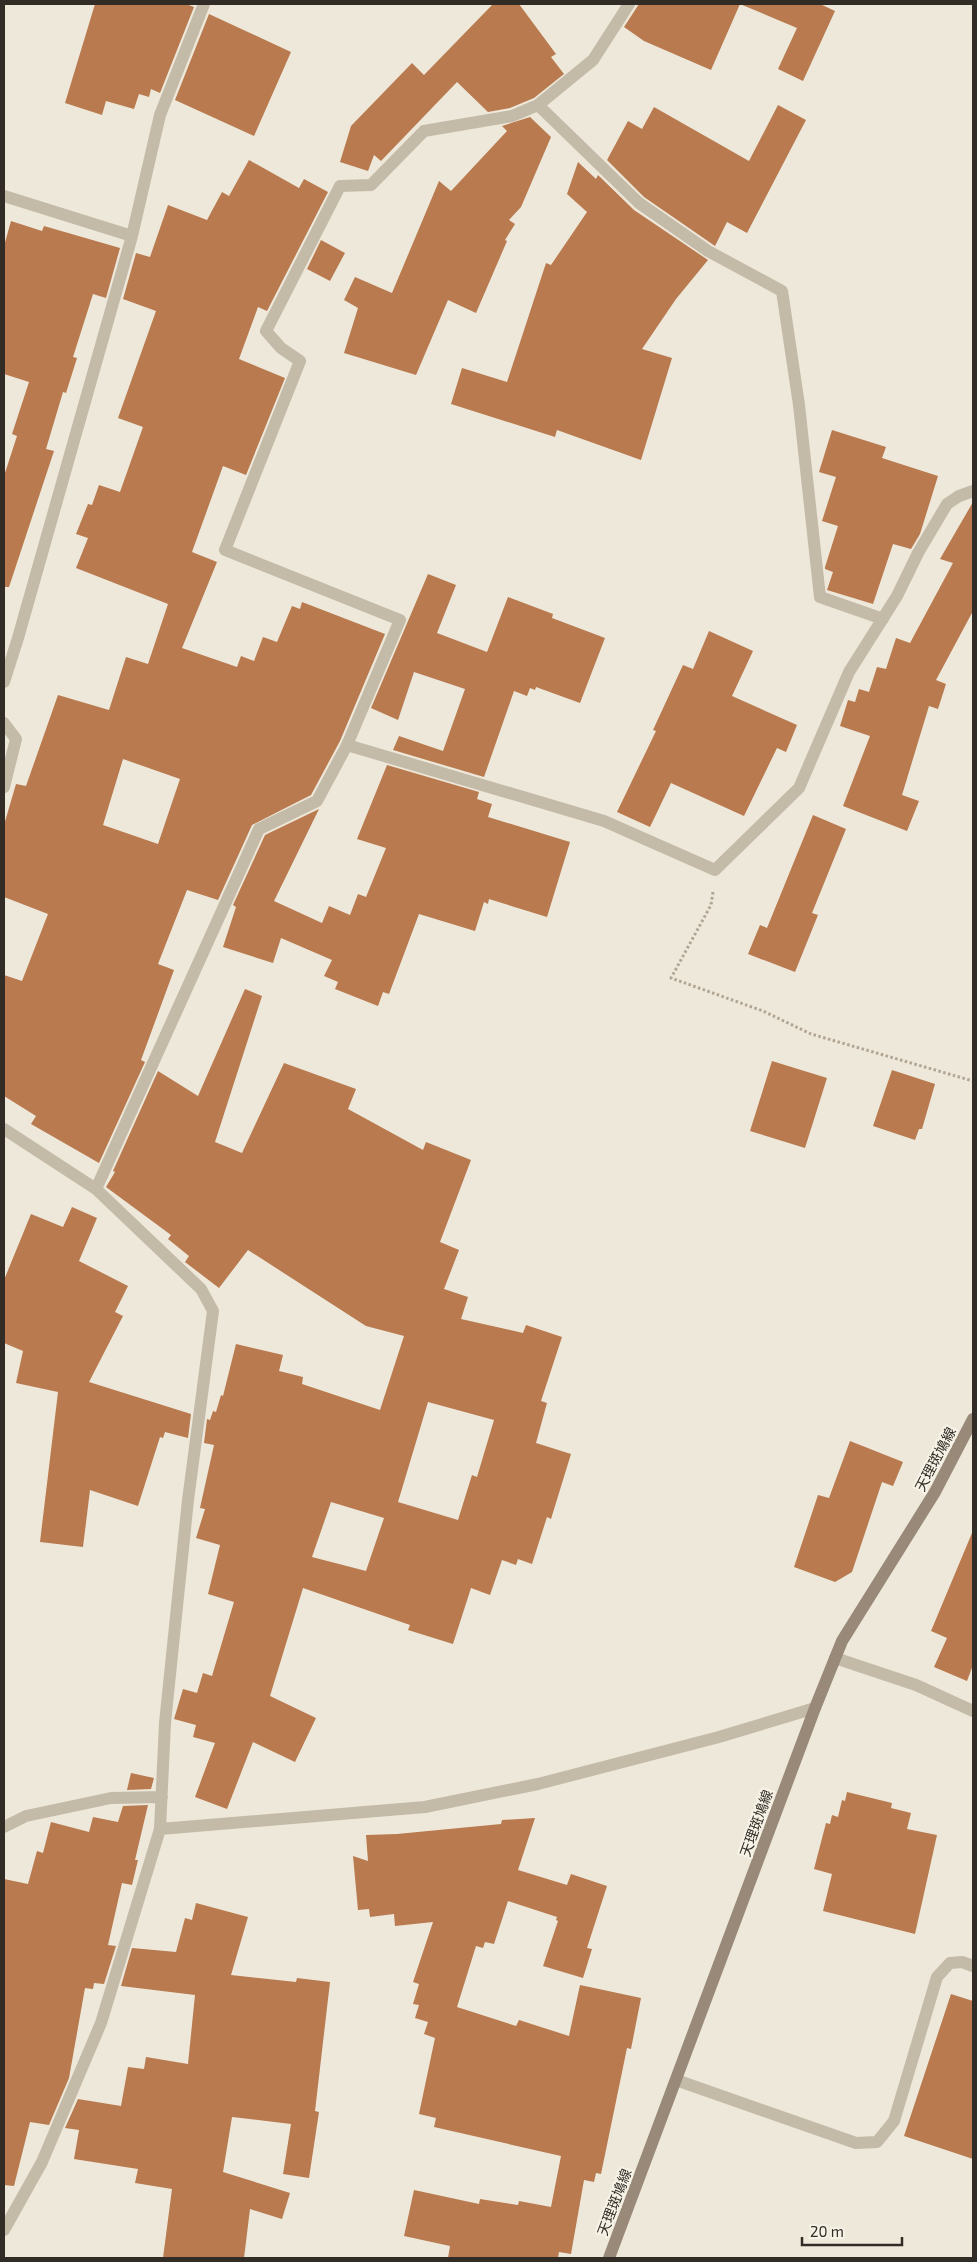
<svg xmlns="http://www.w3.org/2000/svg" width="977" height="2262" font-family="'Exo 2','Noto Sans JP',sans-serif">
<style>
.building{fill:#b87a4e;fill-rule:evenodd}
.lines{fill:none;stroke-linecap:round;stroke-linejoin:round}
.path{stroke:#b0a492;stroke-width:3;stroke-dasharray:2.5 2.5;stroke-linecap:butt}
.service{stroke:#c4baa8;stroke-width:12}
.minor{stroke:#c4baa8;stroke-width:12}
.secondary{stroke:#988979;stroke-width:12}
.labels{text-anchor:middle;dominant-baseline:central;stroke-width:4.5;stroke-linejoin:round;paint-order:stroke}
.street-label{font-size:14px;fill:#322c27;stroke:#f6f2e6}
</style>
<rect width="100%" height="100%" fill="#eee8da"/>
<path class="building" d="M 95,4 L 186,4 L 194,7 L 160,93 L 151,89 L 149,97 L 139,94 L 134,109 L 106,101 L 102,115 L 65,103 Z
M 493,4 L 519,4 L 556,54 L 551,57 L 564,74 L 534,98 L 510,108 L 488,112 L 457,82 L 381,161 L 374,155 L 368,171 L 340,162 L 351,126 L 412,63 L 424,75 Z
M 639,4 L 820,4 L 835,11 L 803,81 L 778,69 L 797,28 L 740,4 L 711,70 L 644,41 L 624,27 Z
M 209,14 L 291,52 L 254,136 L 175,100 Z
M 778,105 L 806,120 L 747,233 L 727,222 L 715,246 L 644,197 L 607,160 L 628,121 L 642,129 L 654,107 L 749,161 Z
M 530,117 L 551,137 L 521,207 L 509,220 L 515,224 L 505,240 L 507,241 L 476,313 L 448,300 L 416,375 L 344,353 L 358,308 L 344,300 L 355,277 L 392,293 L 439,181 L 451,191 L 507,131 L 502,126 Z
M 249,160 L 299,188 L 304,179 L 328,192 L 267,311 L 258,307 L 239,359 L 285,378 L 246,475 L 223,466 L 192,552 L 217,562 L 182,648 L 237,667 L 241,656 L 254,661 L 263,637 L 277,642 L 292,606 L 300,609 L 302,602 L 385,634 L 340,741 L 311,795 L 252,825 L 218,900 L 187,890 L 158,964 L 174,970 L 141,1060 L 145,1062 L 99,1163 L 31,1124 L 36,1116 L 4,1096 L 4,975 L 22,981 L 48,914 L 4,897 L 4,825 L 16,784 L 26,786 L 58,695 L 109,710 L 126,657 L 148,664 L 168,604 L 76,568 L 88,538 L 76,534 L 88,504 L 92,505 L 99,485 L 120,492 L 143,427 L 118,418 L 156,311 L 123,299 L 136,253 L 150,257 L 168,205 L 207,220 L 222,192 L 229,196 ZM 123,759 L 180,779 L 158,844 L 103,825 Z
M 578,162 L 596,179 L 598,175 L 634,210 L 708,260 L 676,299 L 642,349 L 672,358 L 641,460 L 557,430 L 555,437 L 451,404 L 462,368 L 507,382 L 546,263 L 551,265 L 587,212 L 567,194 Z
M 11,221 L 42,231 L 44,226 L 120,248 L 106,298 L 93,294 L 73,357 L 77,358 L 66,393 L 63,392 L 46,449 L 54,451 L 9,587 L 4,587 L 4,476 L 17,436 L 12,434 L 29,382 L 4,374 L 4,246 Z
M 321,240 L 345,253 L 330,281 L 307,269 Z
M 832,430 L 886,447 L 882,458 L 938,476 L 920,534 L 911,549 L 893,544 L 873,604 L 827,590 L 833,572 L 825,569 L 825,567 L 838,526 L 822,521 L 836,477 L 819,472 Z
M 973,502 L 973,611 L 936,680 L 946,684 L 938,709 L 929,706 L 902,795 L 919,801 L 907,831 L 843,806 L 870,736 L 840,726 L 848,700 L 855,702 L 859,689 L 869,692 L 877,667 L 886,669 L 896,638 L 910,643 L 953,563 L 940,559 Z
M 428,574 L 456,585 L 437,633 L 487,652 L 508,597 L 553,614 L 552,618 L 605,638 L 580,703 L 536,687 L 535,690 L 530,688 L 527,696 L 514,691 L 484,777 L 393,750 L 399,736 L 443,751 L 465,689 L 414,672 L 398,720 L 371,708 Z
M 709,631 L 753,651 L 732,696 L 797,725 L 786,752 L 777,748 L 744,816 L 671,783 L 650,827 L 617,812 L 656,731 L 653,730 L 683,665 L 693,669 Z
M 387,765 L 479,792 L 477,799 L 492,804 L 488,817 L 570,842 L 547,917 L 489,899 L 488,904 L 484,902 L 475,931 L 419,914 L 389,994 L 383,992 L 378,1006 L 335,989 L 338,982 L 324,976 L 332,960 L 281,938 L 273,963 L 223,947 L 236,907 L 233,905 L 265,835 L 319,809 L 274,901 L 322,923 L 329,906 L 350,915 L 358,894 L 366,897 L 386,848 L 357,839 Z
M 813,815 L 846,829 L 812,913 L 818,915 L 795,972 L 748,954 L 760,925 L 767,928 Z
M 245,989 L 262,996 L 215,1142 L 242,1153 L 284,1063 L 356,1089 L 348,1109 L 423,1150 L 426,1142 L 471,1160 L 440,1242 L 459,1250 L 444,1289 L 468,1297 L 461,1319 L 523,1333 L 526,1325 L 562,1337 L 541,1401 L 547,1403 L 536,1443 L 571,1454 L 551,1519 L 547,1517 L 532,1564 L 518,1559 L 516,1565 L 502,1560 L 490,1595 L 471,1588 L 453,1644 L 408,1630 L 410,1625 L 303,1588 L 270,1696 L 316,1718 L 295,1762 L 253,1742 L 227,1809 L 195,1797 L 215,1743 L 193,1737 L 196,1725 L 174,1719 L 183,1689 L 197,1693 L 203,1673 L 212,1676 L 234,1602 L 208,1594 L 220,1545 L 196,1538 L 205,1509 L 200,1508 L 214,1445 L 204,1443 L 207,1419 L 210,1420 L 213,1411 L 216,1412 L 221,1395 L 223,1396 L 236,1344 L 283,1355 L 279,1371 L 303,1377 L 302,1384 L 380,1410 L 404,1336 L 366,1326 L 248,1250 L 219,1288 L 185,1262 L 189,1256 L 168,1239 L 171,1235 L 106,1187 L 115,1172 L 113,1171 L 158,1071 L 198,1096 ZM 428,1402 L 494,1420 L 477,1477 L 472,1475 L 458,1520 L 398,1502 ZM 331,1502 L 384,1518 L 366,1571 L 312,1557 Z
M 772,1061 L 827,1078 L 805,1148 L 750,1131 Z
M 892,1070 L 935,1084 L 922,1129 L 919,1129 L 915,1140 L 873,1126 Z
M 72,1207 L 97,1218 L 79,1261 L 128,1286 L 115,1312 L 123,1316 L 89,1382 L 191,1414 L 188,1438 L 165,1432 L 163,1438 L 160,1437 L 138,1506 L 90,1490 L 83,1547 L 40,1542 L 58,1392 L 16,1383 L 23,1351 L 4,1343 L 4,1280 L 31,1214 L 63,1227 Z
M 850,1441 L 903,1462 L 893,1486 L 882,1482 L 852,1572 L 835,1582 L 794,1567 L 818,1495 L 829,1498 Z
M 972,1533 L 973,1665 L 967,1681 L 934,1667 L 947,1638 L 931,1631 Z
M 131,1773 L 154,1778 L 151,1789 L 127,1790 Z
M 847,1792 L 892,1803 L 891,1808 L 911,1813 L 907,1829 L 937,1835 L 915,1934 L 823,1911 L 832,1874 L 814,1869 L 826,1823 L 830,1824 L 832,1815 L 838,1817 L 842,1800 L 845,1801 Z
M 148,1805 L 135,1860 L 138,1860 L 132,1885 L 122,1883 L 108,1945 L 116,1946 L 104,1984 L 94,1983 L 93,1989 L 85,1988 L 69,2078 L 49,2125 L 30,2122 L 14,2186 L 4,2185 L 4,1879 L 28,1884 L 37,1851 L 43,1853 L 51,1822 L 89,1832 L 93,1817 L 118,1822 L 123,1806 Z
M 535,1818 L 518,1870 L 567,1885 L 571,1874 L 607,1886 L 587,1948 L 592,1949 L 583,1978 L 543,1966 L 558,1921 L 556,1920 L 557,1917 L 508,1901 L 494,1944 L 485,1942 L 483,1948 L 476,1946 L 457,2007 L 516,2026 L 519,2020 L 569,2036 L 580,1985 L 641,1998 L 631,2049 L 627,2048 L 601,2174 L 596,2173 L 594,2182 L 584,2180 L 571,2254 L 559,2252 L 558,2258 L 448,2258 L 450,2246 L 404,2236 L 414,2190 L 479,2204 L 480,2199 L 518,2205 L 519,2201 L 551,2207 L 561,2156 L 434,2127 L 436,2118 L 419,2114 L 435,2038 L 424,2034 L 428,2022 L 415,2018 L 419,2005 L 413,2004 L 419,1984 L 413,1982 L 433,1922 L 395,1926 L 394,1914 L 370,1917 L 369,1909 L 358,1910 L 353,1856 L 368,1861 L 366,1835 L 397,1834 L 501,1824 L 502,1820 Z
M 196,1903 L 248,1917 L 231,1975 L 296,1982 L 297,1978 L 330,1982 L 315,2111 L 319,2112 L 309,2178 L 283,2174 L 291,2124 L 232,2117 L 223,2172 L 290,2193 L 282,2219 L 250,2209 L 244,2258 L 163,2258 L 172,2189 L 135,2183 L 138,2169 L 74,2159 L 79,2130 L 65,2128 L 78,2099 L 121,2106 L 128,2067 L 144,2069 L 146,2057 L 188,2064 L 195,1995 L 121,1986 L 132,1948 L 176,1952 L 185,1918 L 192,1920 Z
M 951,1994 L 973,2001 L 973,2159 L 904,2136 Z"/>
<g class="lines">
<path class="path" d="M 713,892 L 711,905 L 671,978 L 763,1011 L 811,1034 L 973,1081"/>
<path class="service" d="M 676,2080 L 856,2143 L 877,2142 L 894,2121 L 937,1977 L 950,1963 L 962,1962 L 973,1966"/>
<path class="minor" d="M 538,105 L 639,203 L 708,251 L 782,291 L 799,405 L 820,597 L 883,619
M 4,196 L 132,236
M 4,682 L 18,638 L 132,236 L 160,115 L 204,4
M 4,723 L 16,739 L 4,787
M 347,745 L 604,821 L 715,870 L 799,788 L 849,672 L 897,596 L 918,553 L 947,504 L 959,496 L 973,491
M 4,1129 L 96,1189 L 201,1289 L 213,1311 L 188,1500 L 165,1723 L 160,1829 L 101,2023 L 42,2162 L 4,2230
M 96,1189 L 259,829 L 317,801 L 347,745 L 400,620 L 225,550 L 300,361 L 281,348 L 266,331 L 340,186 L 371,185 L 424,131 L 512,116 L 538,105 L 593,60 L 629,4
M 835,1658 L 916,1685 L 973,1711
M 4,1827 L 26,1816 L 111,1798 L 162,1797
M 160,1829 L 425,1807 L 538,1784 L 719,1737 L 815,1708"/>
<path class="secondary" d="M 609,2258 L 815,1708 L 842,1641 L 935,1492 L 973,1419"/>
</g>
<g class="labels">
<g class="street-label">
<text transform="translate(935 1459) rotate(-62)">天理斑鳩線</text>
<text transform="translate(756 1823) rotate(-70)">天理斑鳩線</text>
<text transform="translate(614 2202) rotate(-69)">天理斑鳩線</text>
</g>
</g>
<rect width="977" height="2262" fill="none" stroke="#322c27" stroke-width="10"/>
<path d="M802 2237v8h100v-8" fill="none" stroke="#322c27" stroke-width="2.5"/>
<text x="810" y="2237" font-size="15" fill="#322c27" stroke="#f6f2e6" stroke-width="4" paint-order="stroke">20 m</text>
</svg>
